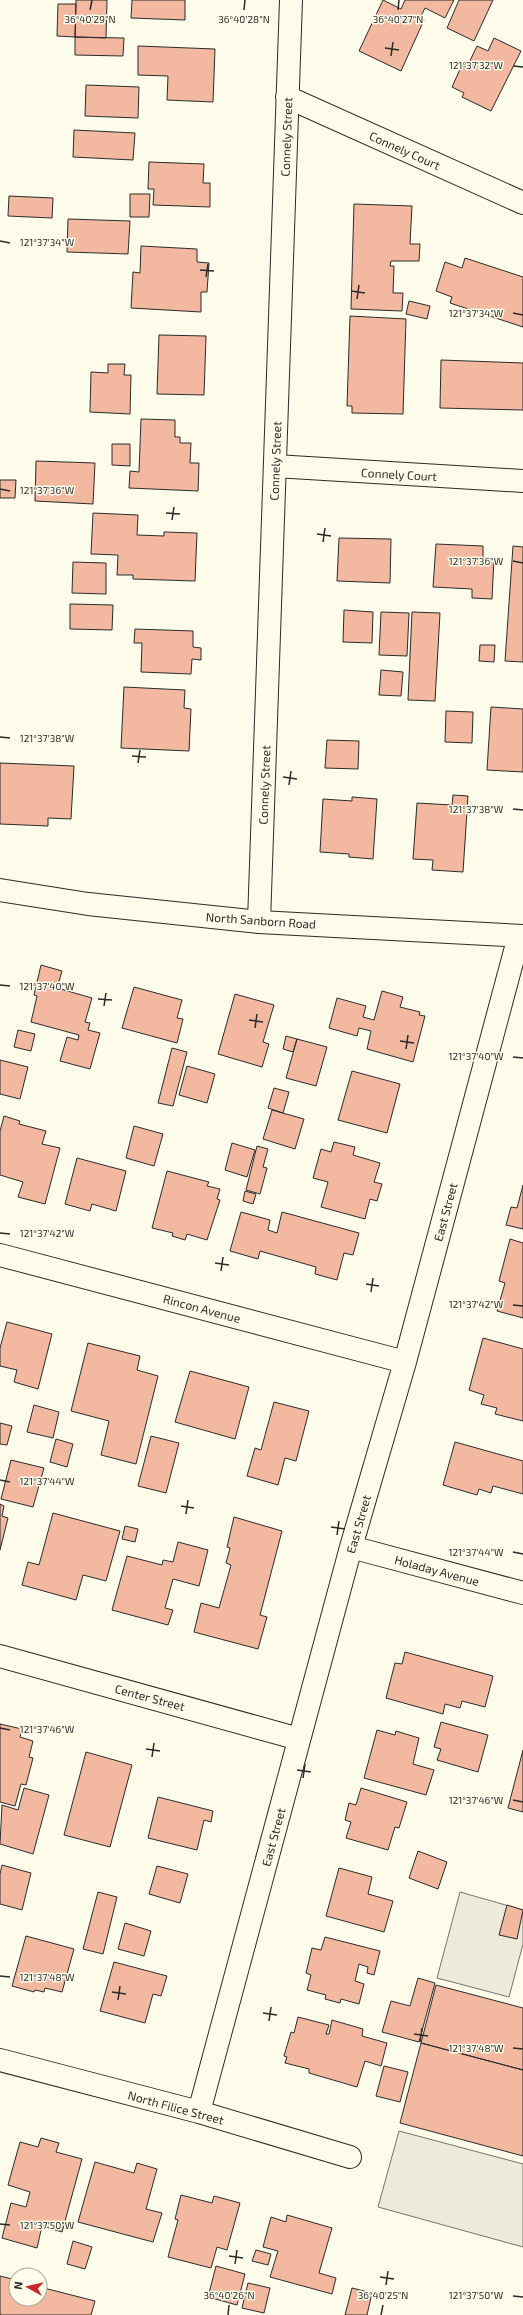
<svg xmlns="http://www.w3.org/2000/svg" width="523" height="2315" font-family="'Exo 2',sans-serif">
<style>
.parking{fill:#eceadb;stroke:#74746e}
.building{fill:#f2b8a0;stroke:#2b2b2b}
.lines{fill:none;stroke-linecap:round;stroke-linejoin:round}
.minor-casing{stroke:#2b2b2b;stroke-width:24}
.major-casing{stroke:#2b2b2b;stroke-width:24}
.minor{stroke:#fdfbea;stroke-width:22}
.major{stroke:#fdfbea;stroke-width:22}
.ticks{fill:none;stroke:#2b2b2b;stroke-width:1.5}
.labels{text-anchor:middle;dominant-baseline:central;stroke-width:3;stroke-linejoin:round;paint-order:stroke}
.street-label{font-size:12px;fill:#2b2b2b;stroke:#fdfbea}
.ticks-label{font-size:10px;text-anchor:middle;fill:#2b2b2b;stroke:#fdfbea;stroke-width:3;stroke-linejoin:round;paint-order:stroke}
</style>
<rect width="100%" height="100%" fill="#fdfbea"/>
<path class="parking" d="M 460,1892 L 523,1910 L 523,1944 L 509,1997 L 437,1978 Z
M 399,2131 L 523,2164 L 523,2247 L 378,2207 Z"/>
<path class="building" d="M 76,0 L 107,0 L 106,38 L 75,37 Z
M 132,0 L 185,0 L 185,20 L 131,18 Z
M 383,0 L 401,9 L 405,0 L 454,0 L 445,18 L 425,8 L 420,18 L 424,20 L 401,71 L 359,51 Z
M 459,0 L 493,0 L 474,41 L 447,28 Z
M 58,4 L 76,4 L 75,37 L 57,36 Z
M 75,37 L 124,38 L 123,56 L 75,55 Z
M 494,38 L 521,51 L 491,111 L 462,97 L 464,93 L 452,87 L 462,65 L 467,67 L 477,46 L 488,51 Z
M 138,46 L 215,49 L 213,102 L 167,100 L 168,76 L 138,75 Z
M 86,85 L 139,87 L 138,118 L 85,116 Z
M 74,130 L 135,133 L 133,160 L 73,157 Z
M 149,162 L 204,164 L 203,183 L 210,183 L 210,207 L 153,205 L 154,189 L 148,189 Z
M 130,194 L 150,194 L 149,217 L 130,217 Z
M 9,196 L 53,198 L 52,218 L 8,216 Z
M 354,204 L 412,206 L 410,244 L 420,244 L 419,261 L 391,261 L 390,266 L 394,266 L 393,293 L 403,293 L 402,311 L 351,309 Z
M 68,219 L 130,221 L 128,254 L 67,252 Z
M 141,246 L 197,249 L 197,262 L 209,263 L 207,292 L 201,292 L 201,312 L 131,308 L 133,272 L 140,273 Z
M 465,258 L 523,277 L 523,327 L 450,303 L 452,297 L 436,291 L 445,262 L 462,268 Z
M 409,301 L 430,306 L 427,319 L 406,314 Z
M 350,316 L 406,319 L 403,414 L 352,413 L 352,406 L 347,406 Z
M 159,335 L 206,336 L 204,395 L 157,394 Z
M 441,360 L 523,363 L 523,410 L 440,408 Z
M 108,364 L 125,364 L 124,375 L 131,375 L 130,414 L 90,412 L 91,372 L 108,373 Z
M 141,419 L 175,420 L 175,437 L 180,437 L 180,443 L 191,443 L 190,463 L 199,463 L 198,491 L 129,488 L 130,471 L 139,472 Z
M 112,444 L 130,444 L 130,466 L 112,465 Z
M 36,461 L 95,463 L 93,504 L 35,501 Z
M 0,480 L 16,480 L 15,498 L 0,498 Z
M 93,513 L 138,515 L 137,535 L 164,536 L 164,532 L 197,533 L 195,581 L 133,579 L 133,575 L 117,575 L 118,555 L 91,554 Z
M 339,538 L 391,539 L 390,583 L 337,581 Z
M 436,544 L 483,546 L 483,558 L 494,558 L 492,599 L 472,598 L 472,589 L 433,587 Z
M 513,546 L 523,547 L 523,662 L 505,661 Z
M 73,562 L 106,563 L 106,594 L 72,593 Z
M 70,604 L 113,605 L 112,630 L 70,629 Z
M 344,610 L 373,612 L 372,643 L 343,642 Z
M 381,612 L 409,613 L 407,656 L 379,655 Z
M 412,612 L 440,613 L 435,701 L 408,700 Z
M 135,629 L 193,631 L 193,647 L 201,648 L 201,660 L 192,659 L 191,674 L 141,672 L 142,643 L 134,643 Z
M 480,645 L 495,645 L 494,662 L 479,661 Z
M 381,670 L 403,672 L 401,696 L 379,695 Z
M 124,687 L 185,690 L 184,708 L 191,709 L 189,751 L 121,748 Z
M 491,707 L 523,709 L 523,772 L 487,770 Z
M 446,711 L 473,712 L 472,743 L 445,742 Z
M 327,740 L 359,741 L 358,769 L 325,768 Z
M 0,763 L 74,766 L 71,819 L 48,818 L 48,826 L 0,824 Z
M 453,795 L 468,796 L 463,872 L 432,870 L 433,860 L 413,859 L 417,803 L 452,805 Z
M 352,797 L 377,799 L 373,859 L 349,857 L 349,854 L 320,852 L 323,799 L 352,801 Z
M 41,965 L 62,971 L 57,988 L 92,998 L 85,1022 L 90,1023 L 88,1030 L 100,1033 L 90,1069 L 60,1061 L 67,1037 L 78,1040 L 79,1035 L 31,1022 L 37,996 L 34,995 Z
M 134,987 L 182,1000 L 177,1018 L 183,1019 L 177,1043 L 122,1028 Z
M 382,991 L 403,997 L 400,1007 L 420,1012 L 419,1015 L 425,1016 L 413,1062 L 367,1049 L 371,1031 L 359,1028 L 357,1036 L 329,1028 L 337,998 L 366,1006 L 363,1017 L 374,1020 Z
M 235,994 L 274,1005 L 263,1042 L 269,1044 L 262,1067 L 218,1054 Z
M 18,1030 L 35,1034 L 31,1051 L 14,1047 Z
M 286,1036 L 297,1039 L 293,1052 L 283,1049 Z
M 297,1039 L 327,1047 L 316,1086 L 286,1078 Z
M 172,1048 L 187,1052 L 173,1106 L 158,1103 Z
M 0,1060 L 28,1067 L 20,1099 L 0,1094 Z
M 187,1066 L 215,1074 L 207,1103 L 179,1095 Z
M 352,1071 L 400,1084 L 387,1133 L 338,1120 Z
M 274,1088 L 289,1092 L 283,1113 L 268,1108 Z
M 272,1110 L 304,1119 L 295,1149 L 263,1139 Z
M 4,1116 L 20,1121 L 19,1124 L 46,1131 L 42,1144 L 60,1148 L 45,1204 L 18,1197 L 23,1182 L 0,1175 L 0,1131 Z
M 134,1126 L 163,1134 L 154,1166 L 126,1158 Z
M 334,1142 L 355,1147 L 353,1155 L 380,1163 L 374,1182 L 382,1184 L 377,1201 L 370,1199 L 365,1219 L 321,1207 L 328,1182 L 313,1178 L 321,1149 L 331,1152 Z
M 232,1143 L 255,1150 L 247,1177 L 225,1170 Z
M 257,1146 L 268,1149 L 263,1167 L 267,1168 L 260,1194 L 246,1190 Z
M 77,1158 L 126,1171 L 116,1211 L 92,1204 L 90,1211 L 65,1204 Z
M 167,1171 L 209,1182 L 207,1186 L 220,1189 L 217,1199 L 220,1200 L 207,1240 L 187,1234 L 185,1240 L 172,1236 L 173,1233 L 152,1228 Z
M 523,1185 L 523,1229 L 506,1225 L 511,1207 L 517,1208 Z
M 245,1191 L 256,1194 L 253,1204 L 243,1201 Z
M 241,1212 L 270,1220 L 268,1230 L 277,1233 L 282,1212 L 359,1233 L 353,1255 L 344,1253 L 337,1280 L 315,1274 L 316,1267 L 260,1251 L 258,1259 L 230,1251 Z
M 510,1239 L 523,1243 L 523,1318 L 497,1311 L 505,1283 L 499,1281 Z
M 7,1322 L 52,1334 L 38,1389 L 14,1382 L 17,1370 L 0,1366 L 0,1348 Z
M 483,1338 L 523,1349 L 523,1421 L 495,1414 L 497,1408 L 481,1404 L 484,1395 L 469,1390 Z
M 88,1343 L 140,1356 L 137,1370 L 158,1376 L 136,1464 L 101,1455 L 109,1421 L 71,1411 Z
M 190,1371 L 249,1387 L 235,1439 L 175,1422 Z
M 274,1402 L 309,1411 L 296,1461 L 285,1458 L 278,1485 L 247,1476 L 255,1448 L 261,1450 Z
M 34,1405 L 59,1412 L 53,1438 L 27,1432 Z
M 0,1423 L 12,1426 L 7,1445 L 0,1444 Z
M 151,1436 L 179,1443 L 166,1493 L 138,1486 Z
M 56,1439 L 73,1444 L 67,1467 L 50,1462 Z
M 455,1442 L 523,1461 L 523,1494 L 493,1486 L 491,1493 L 479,1489 L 477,1495 L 443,1485 Z
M 11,1460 L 44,1468 L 33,1507 L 1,1499 Z
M 0,1504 L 4,1506 L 2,1516 L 8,1518 L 0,1550 Z
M 53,1513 L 120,1531 L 106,1581 L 83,1575 L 76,1600 L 22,1585 L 28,1562 L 39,1565 Z
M 234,1517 L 282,1531 L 260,1615 L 267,1617 L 258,1649 L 194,1632 L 201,1603 L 219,1608 L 231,1565 L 226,1563 L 230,1548 L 227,1547 Z
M 125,1526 L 138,1529 L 135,1542 L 122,1539 Z
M 178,1542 L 208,1550 L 199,1586 L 173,1579 L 165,1608 L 173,1610 L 168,1625 L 112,1610 L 127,1556 L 162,1565 L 163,1560 L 173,1562 Z
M 405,1652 L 493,1676 L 485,1707 L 462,1701 L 460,1708 L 445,1704 L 443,1714 L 386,1698 L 395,1663 L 402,1664 Z
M 441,1722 L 488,1735 L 478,1772 L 437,1760 L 441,1749 L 434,1747 Z
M 0,1724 L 22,1729 L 20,1737 L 33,1741 L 29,1757 L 33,1758 L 26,1785 L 21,1784 L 15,1806 L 0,1802 Z
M 377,1730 L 395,1735 L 396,1731 L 419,1738 L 413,1764 L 434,1770 L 426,1795 L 364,1778 Z
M 523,1750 L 523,1812 L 508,1808 Z
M 86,1752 L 132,1765 L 110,1847 L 64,1835 Z
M 24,1788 L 49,1795 L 33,1854 L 0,1844 L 2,1805 L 18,1810 Z
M 361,1788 L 407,1802 L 399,1828 L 395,1827 L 388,1850 L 346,1838 L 351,1822 L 345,1820 L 349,1803 L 356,1805 Z
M 158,1797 L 213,1811 L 211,1822 L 204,1820 L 197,1850 L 148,1838 Z
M 418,1851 L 447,1862 L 438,1889 L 409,1878 Z
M 2,1865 L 31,1873 L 22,1910 L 0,1904 L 0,1874 Z
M 157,1866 L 188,1874 L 180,1903 L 149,1894 Z
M 339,1868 L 372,1877 L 368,1894 L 393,1901 L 384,1932 L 326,1916 Z
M 98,1892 L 117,1897 L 103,1954 L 83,1949 Z
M 507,1905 L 523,1910 L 517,1939 L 499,1935 Z
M 125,1923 L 151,1931 L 144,1956 L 118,1949 Z
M 26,1936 L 74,1949 L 62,1992 L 45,1988 L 44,1992 L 35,1990 L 34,1992 L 12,1986 Z
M 325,1937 L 380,1951 L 374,1975 L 367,1973 L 368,1967 L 359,1964 L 355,1981 L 364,1984 L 359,2004 L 341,1999 L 340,2003 L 325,1999 L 326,1995 L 307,1990 L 311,1975 L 306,1973 L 312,1948 L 321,1950 Z
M 114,1962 L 167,1976 L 161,1996 L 153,1994 L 145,2023 L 100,2011 Z
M 418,1978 L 435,1983 L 419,2042 L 382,2032 L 391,2001 L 410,2006 Z
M 436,1985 L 523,2008 L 523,2070 L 421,2043 Z
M 298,2017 L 329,2025 L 326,2034 L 329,2034 L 332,2020 L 363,2029 L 362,2036 L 387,2043 L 381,2066 L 365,2061 L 357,2087 L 309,2073 L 309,2069 L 285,2063 L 287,2057 L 284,2056 L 291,2032 L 294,2033 Z
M 421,2043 L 523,2070 L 523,2156 L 400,2123 Z
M 384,2066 L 408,2072 L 400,2102 L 376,2096 Z
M 41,2138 L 59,2143 L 56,2152 L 82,2159 L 62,2232 L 42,2226 L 37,2248 L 2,2238 L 11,2203 L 26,2207 L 30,2192 L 8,2185 L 20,2142 L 38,2147 Z
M 95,2162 L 134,2173 L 137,2163 L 157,2169 L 146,2209 L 162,2213 L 153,2242 L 78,2222 Z
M 181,2195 L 212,2203 L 214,2196 L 240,2203 L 227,2250 L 217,2247 L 211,2268 L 168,2257 L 178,2220 L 175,2219 Z
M 287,2215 L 332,2228 L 319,2273 L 336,2278 L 332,2294 L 270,2277 L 278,2251 L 263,2247 L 271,2217 L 286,2222 Z
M 73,2241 L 92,2247 L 85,2269 L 67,2264 Z
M 256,2250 L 271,2254 L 268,2265 L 252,2261 Z
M 216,2266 L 245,2274 L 237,2305 L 208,2297 Z
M 0,2276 L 16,2280 L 16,2299 L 40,2299 L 40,2287 L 95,2301 L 91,2315 L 0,2315 Z
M 248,2283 L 270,2288 L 264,2313 L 242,2308 Z
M 352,2288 L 372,2293 L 367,2315 L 345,2315 Z"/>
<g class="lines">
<defs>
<path id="minor" d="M 287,97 L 523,203
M 275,466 L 523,481
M 259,922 L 291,0
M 0,1255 L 405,1362
M 351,1547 L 523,1593
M 0,1656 L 299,1739
M 0,2060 L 199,2112 L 350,2157
M 199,2112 L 351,1547 L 405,1362 L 519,936"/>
<path id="major" d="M 0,890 L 88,904 L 259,922 L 523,936"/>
</defs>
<use href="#minor" class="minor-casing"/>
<use href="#major" class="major-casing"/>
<use href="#minor" class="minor"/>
<use href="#major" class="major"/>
</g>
<path class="ticks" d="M 90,10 L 92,0M 244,10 L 245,0M 398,10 L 399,0M 385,48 L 399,50M 391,56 L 393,42M 513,66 L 523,67M 0,241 L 10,243M 200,270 L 214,271M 206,277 L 208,264M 351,291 L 365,293M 357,299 L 359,285M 513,313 L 523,315M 0,489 L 10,491M 166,513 L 180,514M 172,520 L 174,507M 317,534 L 331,536M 323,542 L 325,528M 513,561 L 523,563M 0,737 L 10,738M 132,756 L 146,757M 138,763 L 140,750M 283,777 L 297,779M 289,785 L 291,771M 513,809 L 523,810M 0,985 L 10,986M 98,999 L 112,1000M 104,1006 L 106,993M 249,1020 L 263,1022M 255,1028 L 257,1014M 400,1041 L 414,1043M 406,1049 L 408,1035M 513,1057 L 523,1058M 0,1233 L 10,1234M 215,1263 L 229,1265M 221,1271 L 223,1257M 366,1284 L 379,1286M 371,1292 L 373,1278M 513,1305 L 523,1306M 0,1480 L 10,1482M 181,1506 L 194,1508M 186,1514 L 188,1500M 331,1527 L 345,1529M 337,1535 L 339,1521M 513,1552 L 523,1554M 0,1728 L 10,1730M 146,1749 L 160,1751M 152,1757 L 154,1743M 297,1770 L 311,1772M 303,1778 L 305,1764M 513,1800 L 523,1802M 0,1976 L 10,1977M 112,1992 L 126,1994M 118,2000 L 120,1986M 263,2013 L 277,2015M 269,2021 L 271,2007M 414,2034 L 428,2036M 420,2042 L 422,2028M 513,2048 L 523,2049M 0,2224 L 10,2225M 229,2256 L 243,2258M 235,2264 L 237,2250M 380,2277 L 394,2279M 386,2285 L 388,2271M 513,2296 L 523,2297M 228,2315 L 229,2305M 381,2315 L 383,2305"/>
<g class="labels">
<g class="street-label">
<text transform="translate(286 137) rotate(-88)">Connely Street</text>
<text transform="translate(405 150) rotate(24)">Connely Court</text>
<text transform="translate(275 461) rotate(-88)">Connely Street</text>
<text transform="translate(399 474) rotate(3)">Connely Court</text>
<text transform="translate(264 785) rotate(-88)">Connely Street</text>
<text transform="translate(261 920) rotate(4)">North Sanborn Road</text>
<text transform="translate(445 1212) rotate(-75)">East Street</text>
<text transform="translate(202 1308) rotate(15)">Rincon Avenue</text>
<text transform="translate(358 1524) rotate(-74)">East Street</text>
<text transform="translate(437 1570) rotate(15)">Holaday Avenue</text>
<text transform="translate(150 1697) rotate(15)">Center Street</text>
<text transform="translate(273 1837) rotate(-75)">East Street</text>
<text transform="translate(176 2107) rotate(15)">North Filice Street</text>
</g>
</g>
<g class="ticks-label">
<text x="90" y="23">36°40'29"N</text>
<text x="244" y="23">36°40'28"N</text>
<text x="398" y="23">36°40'27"N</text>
<text x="476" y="69">121°37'32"W</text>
<text x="47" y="246">121°37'34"W</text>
<text x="476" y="317">121°37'34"W</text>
<text x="47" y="494">121°37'36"W</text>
<text x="476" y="565">121°37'36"W</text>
<text x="47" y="742">121°37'38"W</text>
<text x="476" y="813">121°37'38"W</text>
<text x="47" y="990">121°37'40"W</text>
<text x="476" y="1060">121°37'40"W</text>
<text x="47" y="1237">121°37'42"W</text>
<text x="476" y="1308">121°37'42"W</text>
<text x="47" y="1485">121°37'44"W</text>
<text x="476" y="1556">121°37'44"W</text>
<text x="47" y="1733">121°37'46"W</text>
<text x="476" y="1804">121°37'46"W</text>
<text x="47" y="1981">121°37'48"W</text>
<text x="476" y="2052">121°37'48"W</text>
<text x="47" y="2229">121°37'50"W</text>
<text x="229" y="2299">36°40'26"N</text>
<text x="383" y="2299">36°40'25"N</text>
<text x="476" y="2299">121°37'50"W</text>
</g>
<g transform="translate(28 2287) rotate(278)"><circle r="19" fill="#fdfbea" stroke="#a9a89e"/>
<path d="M0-3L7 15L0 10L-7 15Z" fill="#c62828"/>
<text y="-6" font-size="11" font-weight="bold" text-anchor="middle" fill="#2b2b2b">N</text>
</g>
</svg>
